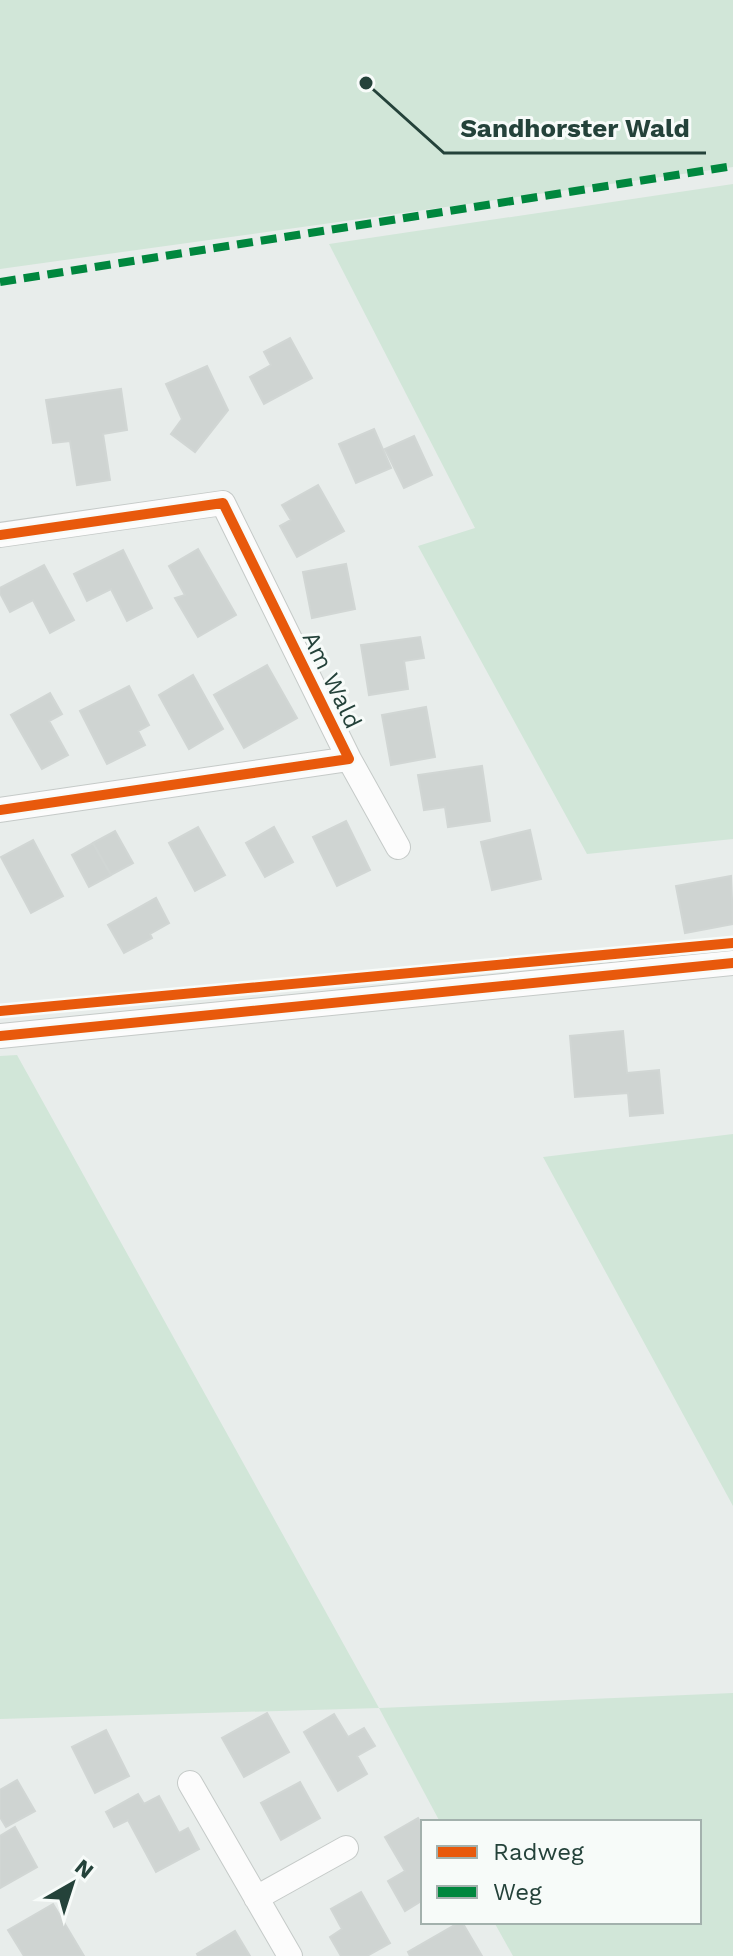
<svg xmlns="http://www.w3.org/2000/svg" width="733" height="1956" font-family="'Work Sans',sans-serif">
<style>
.green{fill:#d1e6d8}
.building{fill:#cfd4d2;stroke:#d1d6d4;stroke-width:2}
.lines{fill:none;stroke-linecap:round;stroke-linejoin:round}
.minor-casing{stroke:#c5cac8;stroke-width:26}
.minor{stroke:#fcfcfc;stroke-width:24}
.quiet{stroke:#00873e;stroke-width:8;stroke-dasharray:16 8;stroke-linecap:butt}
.cycleway-casing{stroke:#f7fbf9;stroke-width:15}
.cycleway{stroke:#e8590c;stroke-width:10}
.labels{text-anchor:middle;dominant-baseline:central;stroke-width:6;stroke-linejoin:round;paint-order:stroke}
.street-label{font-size:24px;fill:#24423a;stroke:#f7fbf9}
.leader{fill:none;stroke:#24423a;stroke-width:3}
.callout-dot{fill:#24423a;stroke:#f7fbf9;stroke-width:3}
.callout-label{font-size:26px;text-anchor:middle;font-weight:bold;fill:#24423a;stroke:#f7fbf9;stroke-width:6;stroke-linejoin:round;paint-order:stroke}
</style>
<rect width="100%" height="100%" fill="#e8edeb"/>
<path class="green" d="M 0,0 L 733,0 L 733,167 L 0,269 Z
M 733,184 L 733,839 L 587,854 L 418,546 L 475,528 L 329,244 Z
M 17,1055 L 379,1708 L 733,1693 L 733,1956 L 513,1956 L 494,1922 L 699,1922 L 699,1822 L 440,1822 L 379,1708 L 0,1719 L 0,1056 Z
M 733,1134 L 733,1506 L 543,1157 Z"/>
<path class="building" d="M 290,338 L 312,378 L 264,404 L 250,377 L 271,365 L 264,352 Z
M 207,366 L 228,410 L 195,452 L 171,434 L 182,419 L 166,384 Z
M 121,389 L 127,430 L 103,434 L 110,480 L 77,485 L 70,441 L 53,443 L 46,400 Z
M 374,429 L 391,468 L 356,483 L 339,444 Z
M 414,436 L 432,475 L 404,488 L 385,449 Z
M 318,485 L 344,531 L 297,557 L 280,526 L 291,520 L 282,505 Z
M 198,549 L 236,615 L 198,637 L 175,598 L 185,595 L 169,566 Z
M 123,550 L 152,608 L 127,621 L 111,589 L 87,601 L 74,574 Z
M 346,564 L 355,609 L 312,618 L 303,572 Z
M 44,565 L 74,620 L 50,633 L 33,600 L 10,612 L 0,593 L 0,588 Z
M 420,637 L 424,658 L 404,661 L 408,689 L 369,695 L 361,645 Z
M 267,665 L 297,718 L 244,748 L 214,695 Z
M 193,675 L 223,729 L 189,749 L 159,695 Z
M 129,686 L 149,725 L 138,731 L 145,745 L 107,764 L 80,711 Z
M 50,693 L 62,714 L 49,721 L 68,755 L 42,769 L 11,715 Z
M 426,707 L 435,757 L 391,765 L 382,715 Z
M 482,766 L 490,821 L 448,827 L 445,807 L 424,810 L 418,775 Z
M 346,821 L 370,870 L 337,886 L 313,837 Z
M 198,827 L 225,875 L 195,891 L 169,843 Z
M 274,827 L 293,862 L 265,877 L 246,843 Z
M 530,830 L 541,879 L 492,890 L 481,842 Z
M 115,831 L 133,863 L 111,875 L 93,843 Z
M 33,840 L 63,896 L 31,913 L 1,857 Z
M 93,843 L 111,875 L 89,887 L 72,855 Z
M 731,876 L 733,924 L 685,933 L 676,886 Z
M 156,898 L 169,923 L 150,934 L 152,938 L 124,953 L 108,925 Z
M 623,1031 L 627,1073 L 659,1070 L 663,1113 L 630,1116 L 628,1093 L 575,1097 L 570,1036 Z
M 267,1713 L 289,1752 L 244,1777 L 222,1738 Z
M 334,1714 L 348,1737 L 364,1728 L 375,1746 L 357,1756 L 367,1774 L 338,1791 L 304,1732 Z
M 106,1730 L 129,1776 L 95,1793 L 72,1747 Z
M 17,1780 L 35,1811 L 6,1827 L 0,1817 L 0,1790 Z
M 300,1782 L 320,1818 L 281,1840 L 261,1803 Z
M 138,1794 L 144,1804 L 159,1796 L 179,1833 L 188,1828 L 199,1849 L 156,1872 L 128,1820 L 114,1827 L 106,1812 Z
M 418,1818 L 423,1827 L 423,1900 L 405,1911 L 388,1881 L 405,1871 L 385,1837 Z
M 15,1827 L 37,1867 L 0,1888 L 0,1836 Z
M 361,1892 L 390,1943 L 367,1956 L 341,1956 L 330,1937 L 342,1929 L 331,1909 Z
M 53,1904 L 84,1956 L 24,1956 L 8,1930 Z
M 460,1922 L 462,1922 L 482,1956 L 410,1956 L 408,1952 Z
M 235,1931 L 250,1956 L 198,1956 L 197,1954 Z"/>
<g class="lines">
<defs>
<path id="minor" d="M 0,535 L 223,503 L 349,759 L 0,810
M 349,759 L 398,847
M 0,1036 L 733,963
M 190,1783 L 290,1956
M 256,1898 L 346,1848"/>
</defs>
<use href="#minor" class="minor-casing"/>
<use href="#minor" class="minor"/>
<path class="quiet" d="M 0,282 L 733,166"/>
<defs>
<path id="cycleway" d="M 0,535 L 223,503 L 349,759 L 0,810
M 0,1011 L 733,943
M 0,1036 L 733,963"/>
</defs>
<use href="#cycleway" class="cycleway-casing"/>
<use href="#cycleway" class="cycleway"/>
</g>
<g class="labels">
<g class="street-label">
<text transform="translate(332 680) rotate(64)">Am Wald</text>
</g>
</g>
<path class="leader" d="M366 83L444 153H706"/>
<circle class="callout-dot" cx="366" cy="83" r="8"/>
<g class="callout-label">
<text x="575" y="137">Sandhorster Wald</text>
</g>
<rect x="421" y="1820" width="280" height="104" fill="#f7fbf9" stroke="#a3b1ad" stroke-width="2"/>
<rect x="437" y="1846" width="40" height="12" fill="#e8590c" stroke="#a3b1ad" stroke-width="2"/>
<text x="493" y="1860" font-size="24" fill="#24423a">Radweg</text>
<rect x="437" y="1886" width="40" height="12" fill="#00873e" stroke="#a3b1ad" stroke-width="2"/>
<text x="493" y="1900" font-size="24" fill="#24423a">Weg</text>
<g transform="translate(72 1884) rotate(39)" stroke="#f7fbf9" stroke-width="6" paint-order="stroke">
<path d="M0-6L14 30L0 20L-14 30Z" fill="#24423a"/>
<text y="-12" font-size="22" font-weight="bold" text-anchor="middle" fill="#24423a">N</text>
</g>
</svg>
